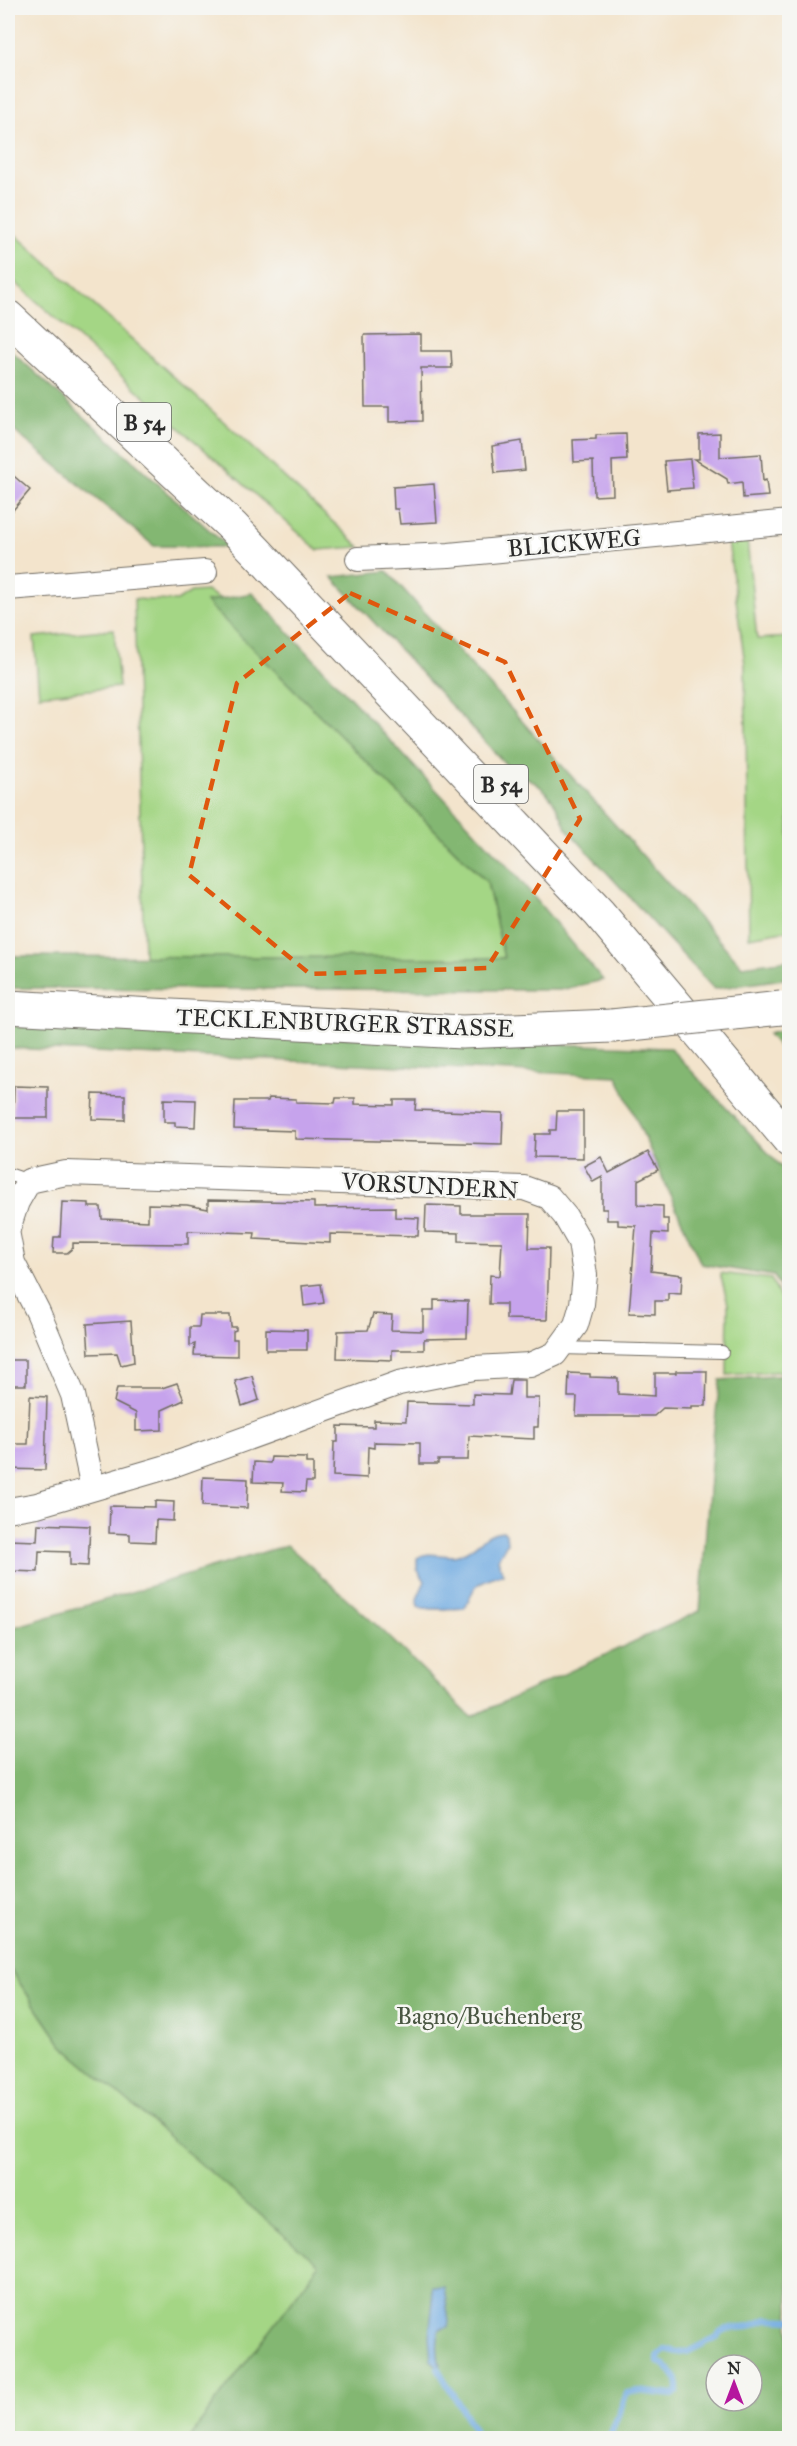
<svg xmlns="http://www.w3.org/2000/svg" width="797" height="2446" viewBox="0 0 797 2446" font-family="'IM FELL Great Primer',serif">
  <rect width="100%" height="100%" fill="#f6f6f2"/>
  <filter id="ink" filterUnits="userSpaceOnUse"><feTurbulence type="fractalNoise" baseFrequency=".0167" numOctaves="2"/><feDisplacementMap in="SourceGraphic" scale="12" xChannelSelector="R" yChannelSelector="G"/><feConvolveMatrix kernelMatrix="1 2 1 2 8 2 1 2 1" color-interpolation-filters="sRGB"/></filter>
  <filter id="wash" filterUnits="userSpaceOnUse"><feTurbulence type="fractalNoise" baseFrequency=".008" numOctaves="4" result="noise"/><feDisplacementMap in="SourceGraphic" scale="24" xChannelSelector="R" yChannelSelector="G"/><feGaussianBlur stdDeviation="1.35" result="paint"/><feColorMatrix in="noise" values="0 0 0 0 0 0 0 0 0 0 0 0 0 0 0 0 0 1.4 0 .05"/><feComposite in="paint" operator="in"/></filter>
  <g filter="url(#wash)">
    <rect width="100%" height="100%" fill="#f3e4cc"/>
    <!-- green -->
    <g fill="#a4d685" stroke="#688058" stroke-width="1.5">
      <polygon points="8,228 210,409 360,547 318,550 8,276"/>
      <polygon points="747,540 757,639 790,637 789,930 749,937 745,664 728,542"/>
      <polygon points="206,591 230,604 382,777 487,882 504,958 144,957 134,599 177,601 191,592"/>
      <polygon points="114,629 119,687 39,695 34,637"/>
      <polygon points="720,1273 771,1279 789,1316 789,1371 727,1375 728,1304"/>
      <polygon points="8,1966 62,2045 320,2265 189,2438 8,2438"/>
    </g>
    <!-- forest -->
    <g fill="#83b772" stroke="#57714e" stroke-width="1.5" fill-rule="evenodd">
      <polygon points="8,348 228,547 154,546 8,426"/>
      <path d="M387 571 742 966 789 960V978L714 989 566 828C556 799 542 782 512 771L332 577Z"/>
      <polygon points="252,593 514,873 603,980 560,990 8,988 8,956 504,958 487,882 206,602"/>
      <polygon points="8,1026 670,1048 789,1175 789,1306 774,1276 701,1264 617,1076 8,1048"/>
      <polygon points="789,1029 790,1029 789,1059 768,1034"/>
      <path d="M789 1375V2438H189L319 2265 62 2045 8 1966V1629L287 1545 383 1631 471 1717 700 1611 713 1438 720 1380ZM716 2365H752V2401H716Z"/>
    </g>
    <!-- water -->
    <g fill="#70aae1" stroke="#4e6a86" stroke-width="1.5">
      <path d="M503 1531 506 1533 507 1543 498 1559 503 1574C493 1577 477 1581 473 1591 470 1597 469 1603 464 1608 454 1609 426 1610 418 1607L417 1599 425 1581 417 1569V1558C430 1549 444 1559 458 1555 476 1550 483 1532 503 1531Z"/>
      <path d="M432 2286 444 2287 449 2321 448 2327 440 2329C436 2341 437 2353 440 2365L438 2367 431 2360 429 2336 433 2302Z"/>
    </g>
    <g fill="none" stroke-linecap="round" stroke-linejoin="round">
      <!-- stream -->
      <g stroke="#70aae1" stroke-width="6">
        <polyline points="438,2369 479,2438"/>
        <path d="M609 2438 627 2393 638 2391 673 2395 678 2391C679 2374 671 2371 658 2362V2357L666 2349 677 2352 689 2351 717 2337 720 2332 727 2329 750 2327 767 2319 790 2320"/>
      </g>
    </g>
    <g id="blocks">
      <!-- building -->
      <g fill="#c6a3ec">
        <polygon points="421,334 421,351 451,351 452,368 421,368 422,421 389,422 389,407 365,407 364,335"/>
        <polygon points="720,433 720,457 761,454 763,481 766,480 768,496 743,498 742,482 728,484 727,479 694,459 699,459 699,434"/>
        <polygon points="626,434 627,460 612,461 613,495 594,496 593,461 574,462 573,440 596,439 596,435"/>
        <polygon points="522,441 525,470 495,473 492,446"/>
        <polygon points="690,459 693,488 667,490 664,461"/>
        <polygon points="8,471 30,490 8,516"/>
        <polygon points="434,484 437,522 400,524 398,509 394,509 393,487"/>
        <polygon points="14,1086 48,1087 48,1118 13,1118"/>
        <polygon points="93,1094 125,1095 125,1120 92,1119"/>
        <polygon points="269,1098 296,1099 296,1102 335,1103 336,1098 355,1098 355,1104 394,1105 394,1100 416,1100 415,1110 503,1113 502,1144 295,1139 295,1131 234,1129 235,1101 268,1101"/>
        <polygon points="164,1099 196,1100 195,1127 175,1126 175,1122 164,1122"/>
        <polygon points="557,1111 583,1111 583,1158 534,1157 535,1134 550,1134 550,1130 556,1130"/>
        <polygon points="648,1152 658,1170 638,1180 638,1205 663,1206 663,1219 668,1219 668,1234 653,1233 651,1271 682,1275 681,1294 668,1293 668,1301 655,1301 655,1314 629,1313 636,1226 618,1225 618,1220 607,1220 607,1209 602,1209 602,1177 593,1182 584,1166 601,1157 609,1173"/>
        <polygon points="208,1200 314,1202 314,1208 395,1207 395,1217 419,1218 418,1236 330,1234 330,1243 254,1239 255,1233 188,1231 188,1244 73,1243 73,1248 67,1253 53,1253 54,1237 60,1237 62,1202 89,1203 89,1207 101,1207 102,1219 148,1221 148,1204 187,1205 208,1209"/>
        <polygon points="426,1205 461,1206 461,1214 530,1214 529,1248 549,1248 547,1320 506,1319 506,1304 489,1304 490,1275 500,1276 502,1242 459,1241 459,1233 425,1232"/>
        <polygon points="321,1284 324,1303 304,1306 302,1286"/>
        <polygon points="434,1300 468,1301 467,1338 424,1339 424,1350 392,1350 392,1360 337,1358 338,1331 368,1330 373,1314 392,1315 391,1330 423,1331 423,1310 434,1310"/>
        <polygon points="200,1315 230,1315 231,1327 236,1327 236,1330 233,1331 233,1339 237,1339 237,1356 194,1355 195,1344 190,1346 190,1327 199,1327"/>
        <polygon points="131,1321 134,1362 121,1365 117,1353 89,1354 87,1324"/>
        <polygon points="266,1329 307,1330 307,1350 266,1350"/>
        <rect x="8" y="1360" width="18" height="25"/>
        <polygon points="676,1371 707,1371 706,1406 692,1406 692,1409 663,1408 654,1416 576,1416 577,1397 568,1397 569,1373 590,1374 590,1377 618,1378 618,1394 655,1396 655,1373 676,1373"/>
        <polygon points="252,1376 259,1400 242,1406 235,1381"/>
        <polygon points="511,1380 524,1380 524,1398 539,1398 538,1427 534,1427 534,1439 469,1436 468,1460 438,1460 438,1464 420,1464 420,1443 374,1442 374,1448 368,1447 367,1478 333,1476 334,1442 338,1442 338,1426 374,1427 374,1420 406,1421 407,1402 473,1404 473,1394 509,1395"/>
        <polygon points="177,1383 184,1400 162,1410 162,1430 136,1431 136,1413 114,1402 117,1388 162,1388"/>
        <polygon points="30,1396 47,1397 45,1470 8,1469 8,1444 28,1444"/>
        <polygon points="271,1457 306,1458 306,1463 313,1463 313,1482 306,1482 305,1492 282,1491 283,1483 253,1482 254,1462 270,1463"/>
        <polygon points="203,1477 248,1479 247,1508 202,1506"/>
        <polygon points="155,1501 174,1502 173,1521 156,1520 155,1542 130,1541 130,1534 109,1533 110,1506 155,1507"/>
        <polygon points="38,1524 90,1526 88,1566 70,1565 70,1552 39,1551 38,1572 12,1571 12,1569 8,1568 8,1540 37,1541"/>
      </g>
    </g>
  </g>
  <g filter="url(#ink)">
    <use href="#blocks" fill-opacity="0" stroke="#716c63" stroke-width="1.5"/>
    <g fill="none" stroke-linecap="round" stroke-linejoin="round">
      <defs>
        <g id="service">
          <polyline points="8,1174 29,1181"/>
          <polyline points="560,1348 722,1352"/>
        </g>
        <g id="minor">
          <polyline points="358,559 449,555 790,522"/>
          <polyline points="8,588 205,572"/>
          <polyline points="8,1229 17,1202 29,1181 66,1173 524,1188 549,1197 565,1216 580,1242 585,1275 582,1304 576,1325 555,1354 530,1365 474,1368 399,1383 170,1466 37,1505 8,1510"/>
          <polyline points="8,1236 13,1263 38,1312 73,1395 93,1488"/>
        </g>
        <polyline id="secondary" points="8,1007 462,1032 612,1026"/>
        <polyline id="trunk" points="8,317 232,526 257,552 599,913 790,1141"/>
      </defs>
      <!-- service casing -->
      <use href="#service" stroke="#716c63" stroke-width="14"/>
      <!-- minor casing -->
      <use href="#minor" stroke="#716c63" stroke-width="26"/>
      <!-- secondary casing -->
      <use href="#secondary" stroke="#716c63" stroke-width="35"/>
      <!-- trunk casing -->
      <use href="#trunk" stroke="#716c63" stroke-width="35"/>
      <!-- service -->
      <use href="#service" stroke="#fff" stroke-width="12"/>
      <!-- minor -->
      <use href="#minor" stroke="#fff" stroke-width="24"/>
      <!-- secondary -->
      <use href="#secondary" stroke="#fff" stroke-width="33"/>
      <!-- trunk -->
      <use href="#trunk" stroke="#fff" stroke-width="33"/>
      <defs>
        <polyline id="secondary-bridge" points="612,1026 781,1008"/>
      </defs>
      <!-- secondary-bridge casing -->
      <use href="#secondary-bridge" stroke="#716c63" stroke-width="35" stroke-linecap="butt"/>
      <!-- secondary-bridge -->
      <use href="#secondary-bridge" stroke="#fff" stroke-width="33"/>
    </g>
  </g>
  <!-- marked area -->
  <path fill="none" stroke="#df570e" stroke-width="4.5" stroke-dasharray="12 8" stroke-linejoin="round" d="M350 593 505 662 580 819 487 968 310 974 189 875 237 683Z"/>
  <g text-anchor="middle" stroke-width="5" stroke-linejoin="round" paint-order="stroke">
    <!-- shield labels -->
    <g fill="#f6f6f2" stroke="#686867" stroke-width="1.5">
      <rect x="117" y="403" width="54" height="38" rx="4.5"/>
      <rect x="474" y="765" width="54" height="38" rx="4.5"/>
    </g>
    <g font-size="22" font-weight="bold" fill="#2b2b2b">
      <text x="144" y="430">B 54</text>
      <text x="501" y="792">B 54</text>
    </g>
    <!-- street labels -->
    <g font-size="24" fill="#2b2b2b" stroke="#f6f6f2">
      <text transform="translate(574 543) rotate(-5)" y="8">BLICKWEG</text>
      <text transform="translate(345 1023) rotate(2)" y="8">TECKLENBURGER STRASSE</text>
      <text transform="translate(430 1186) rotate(3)" y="8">VORSUNDERN</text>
    </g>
    <!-- park labels -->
    <g font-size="24" fill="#495642" stroke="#f6f6f2">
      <text x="489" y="2024">Bagno/Buchenberg</text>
    </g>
  </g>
  <!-- margin -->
  <rect width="797" height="2446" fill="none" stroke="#f6f6f2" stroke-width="30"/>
  <!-- north arrow -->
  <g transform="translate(734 2383)"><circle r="28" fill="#f6f6f2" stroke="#a5a5a2" stroke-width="1.5"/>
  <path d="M0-4.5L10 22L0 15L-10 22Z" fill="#b5179e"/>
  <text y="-9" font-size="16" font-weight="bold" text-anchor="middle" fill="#2b2b2b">N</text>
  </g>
</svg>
